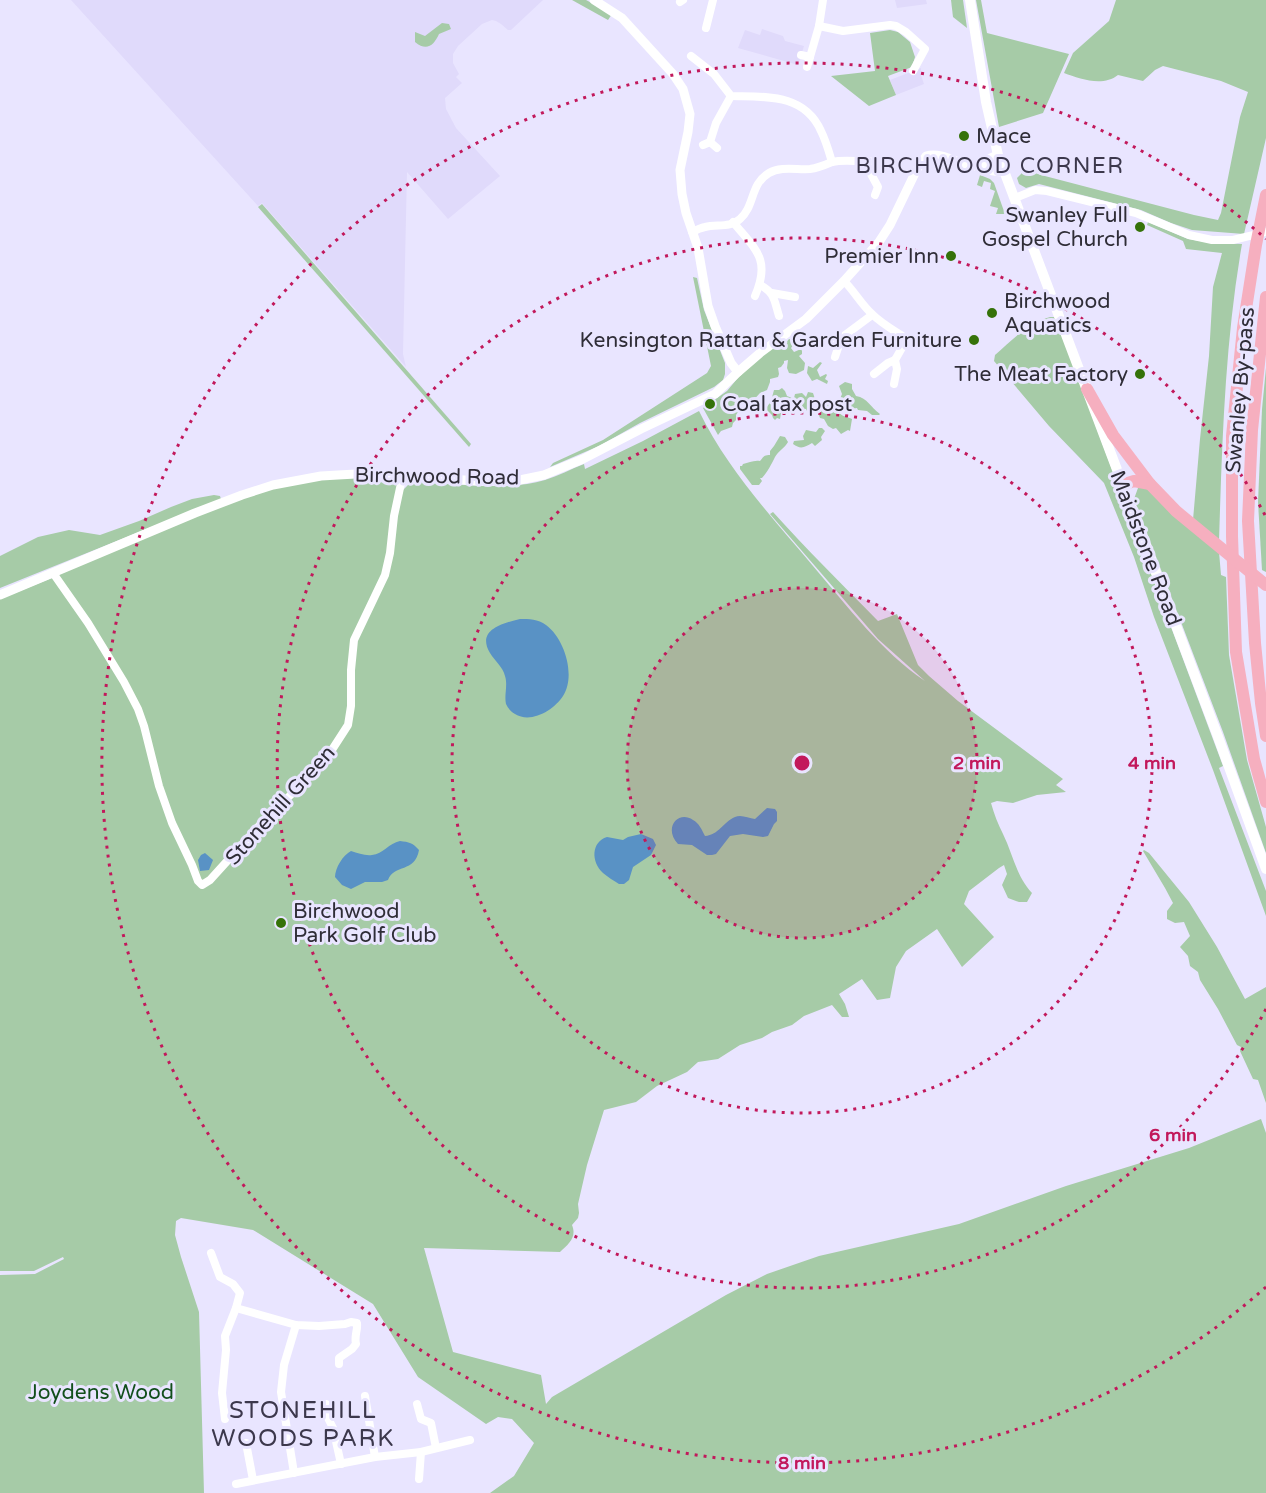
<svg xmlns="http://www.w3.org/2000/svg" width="1266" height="1493" viewBox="0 0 1266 1493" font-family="'Varela Round',sans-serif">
  <rect width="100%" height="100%" fill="#e9e5ff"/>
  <!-- built -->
  <g fill="#e0dafb">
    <polygon points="71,0 543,0 511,30 508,30 501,24 496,21 492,20 482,24 458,46 453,54 453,63 459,74 456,77 462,83 445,98 446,109 456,128 500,176 448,219 407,172 403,354 406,367 262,203 258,206"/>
    <polygon points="895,0 926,0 927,4 897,8"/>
    <polygon points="762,29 783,36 785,41 804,46 798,65 738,48 745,30 760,35"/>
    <polygon points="921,68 921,75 924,84 896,95 890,80"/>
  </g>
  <!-- green -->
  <g fill="#a6cba7">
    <polygon points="572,0 586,0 612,14 608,20"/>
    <polygon points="951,0 963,0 967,28 953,17"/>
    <polygon points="976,0 981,0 987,33 1069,54 1043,113 999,127"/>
    <path d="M1116 0H1266V138L1244 234 1192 230 1171 223 1141 210 1039 184 1026 188 1019 184 1017 178 1021 174 1023 169 1041 175 1194 215 1218 220 1221 213 1240 117 1248 92 1221 81 1163 66 1155 70 1143 81 1118 75C1103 87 1080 79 1064 73L1073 53 1109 21Z"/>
    <path d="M442 23 449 24 451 29 439 34C434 45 427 52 415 42V32L425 36Z"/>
    <polygon points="890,30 898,32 910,42 915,57 912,67 888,76 896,95 869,106 831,76 875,71 870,33"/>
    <polygon points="980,175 990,179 994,183 1005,214 996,214 998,208 990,206 995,191 990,189 991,183 984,181 982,187 977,185"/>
    <polygon points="262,204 471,444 469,447 258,207"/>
    <path d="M1148 222 1188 239 1212 243 1242 244C1225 341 1222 443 1219 542L1193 520 1200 439 1209 356 1213 287 1222 253 1186 249 1183 241 1147 225Z"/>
    <polygon points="693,277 697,278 704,310 725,363 725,374 723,380 714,387 640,423 599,446 550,467 553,463 603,440 707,373 711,366"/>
    <path d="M1050 317H1055L1223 766 1219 768 1266 891V916L1213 770 1154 617 1134 557 1104 483 1049 426 994 361 995 355C1012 340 1028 323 1050 317Z"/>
    <polygon points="789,339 794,339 795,343 791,348 794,352 801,349 802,351 802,354 799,356 805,363 804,370 796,374 789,373 787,368 788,360 784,361 784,363 781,367 778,368 779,374 778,377 770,379 770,382 767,390 760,393 750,404 738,404 738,412 736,415 736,420 733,423 732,427 721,431 718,435 703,408 727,391 742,373 773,347 783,343 785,344"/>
    <polygon points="820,362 822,363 817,370 820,377 826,374 827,375 825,379 828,381 827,384 817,379 812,381 807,373 808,366 813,368"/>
    <polygon points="1266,368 1266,572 1262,570 1258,502 1262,409"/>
    <path d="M845 382 852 384V389L856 396C868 398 870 407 880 414L879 415H872L867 411 858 410 857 408C848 409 843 406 840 399L842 394 839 386Z"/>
    <polygon points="782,388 785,391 787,396 792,398 794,398 795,394 802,393 806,397 808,392 813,393 815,399 813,411 807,411 806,409 796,408 796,410 793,408 789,413 783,411 781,413 780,419 777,418 775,420 773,418 772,415 767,410 767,407 771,401 774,390 779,390"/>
    <path d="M825 402 837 407C839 417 846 416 852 419L850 431 848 430 841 434 836 428 833 429 828 426 824 419 820 418 818 413 819 405Z"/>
    <path d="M699 411C727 469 772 517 813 566 848 607 881 651 925 681L878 639 770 514 773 512C807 550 843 585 878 621L897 614 918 665 929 676 958 701 1063 779 1056 785 1066 792 1037 795 1013 803 997 801 991 803C994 814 998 824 1003 834 1013 854 1016 876 1032 893L1027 902H1019L1008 898 1002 885 1007 874 1004 865 999 868 969 891 964 904 994 937 962 967 937 929 906 951 896 967 890 998 877 1000 862 979 839 994 845 1004 849 1017H842L832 1005 804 1016 792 1025 772 1032 762 1038 740 1045 718 1059 698 1062 687 1072 657 1086 636 1102 604 1110 587 1165 578 1204 579 1213 578 1218 572 1225C577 1237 569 1244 560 1252L424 1248 453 1352 541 1375 546 1404 552 1397 726 1295 767 1274 819 1256 959 1224 1066 1186 1189 1148 1261 1119 1266 1133V1493H490L514 1476 534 1443 512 1419 498 1417 486 1424 418 1377 373 1304 253 1230 181 1218 176 1221 175 1235 181 1257 199 1312 204 1493H0V1275L35 1274 64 1259 63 1257 34 1271H0V599L52 578 138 537 242 495 343 474 368 481 398 484 399 494 408 485V481C450 483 505 492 545 480 558 476 571 469 584 464L585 469 643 441Z"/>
    <path d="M819 428H822L825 431 821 437 822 440 815 446 812 443C805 447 801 450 793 444L794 441 804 440 803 436 806 430 816 432Z"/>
    <path d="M780 436 785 437 788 442C785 448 778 451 775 457 771 465 768 471 762 478H760L762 481 759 485H752L740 469V466H742L743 464C749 463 753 460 760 461 763 457 764 455 770 455V451L774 446Z"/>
    <polygon points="1141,487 1146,488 1219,552 1221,575 1226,577 1229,655 1247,760 1266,827 1266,853 1223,732 1134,499 1138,488"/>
    <polygon points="214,495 220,496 221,499 0,588 0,556 38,537 69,530 100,535 139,521 171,507 192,499"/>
    <polygon points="1144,850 1149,853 1189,902 1217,947 1245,999 1266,987 1266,1103 1258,1080 1253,1079 1240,1051 1241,1047 1237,1045 1218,1009 1200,980 1198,972 1190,966 1188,956 1180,947 1190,936 1184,922 1175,923 1167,919 1167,911 1173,903 1165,888 1143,851"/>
  </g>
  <!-- water -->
  <g fill="#5992c5">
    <path d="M520 619C529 619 538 619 546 625 565 639 576 676 563 696 554 710 531 724 515 714 511 712 508 708 506 704 504 695 508 685 505 676 503 667 495 661 490 653 476 630 503 623 520 619Z"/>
    <path d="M767 808 775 809 777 812V821L774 824 768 836 763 837 743 834 730 836 716 854 712 855H707L692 845 678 844C663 828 678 810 693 820 699 823 702 830 705 836 719 835 723 822 735 817 741 814 748 818 755 819Z"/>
    <path d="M641 834 653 839 656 845 651 855 633 867 629 880 624 884H619C614 881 608 877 603 873 591 862 591 842 607 837L623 840 628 837Z"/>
    <path d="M400 841C409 842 413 843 419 850 415 873 394 864 388 880L382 882H365L351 889 342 885 335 877C335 868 343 855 351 851 358 853 365 856 372 855 383 854 389 843 400 841Z"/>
    <polygon points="205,853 213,860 209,870 200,871 198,860 201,855"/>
  </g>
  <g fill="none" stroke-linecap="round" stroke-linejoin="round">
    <!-- minor -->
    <g stroke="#fff" stroke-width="8">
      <polyline points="680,2 683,0"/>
      <polyline points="819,26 843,31 890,25 896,26 906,32 925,49 913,71"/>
      <polyline points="706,28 713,0"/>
      <polyline points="801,55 810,57 819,26 823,0"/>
      <path d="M691 56 714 74 731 96C765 97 804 93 821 131 826 141 829 152 832 162 825 165 818 168 810 169 797 170 781 166 769 173 750 184 755 206 740 219 730 228 717 224 705 227 700 228 696 230 692 232"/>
      <polyline points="807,67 810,57"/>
      <polyline points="710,142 717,148"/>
      <polyline points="703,145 710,142 716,123 731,96"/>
      <polyline points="868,161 871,174 878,187 875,195"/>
      <path d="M832 162C845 159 857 162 870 161"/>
      <polyline points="1015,198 1035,190 1047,191 1136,213 1189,235 1212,240 1233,240 1266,232"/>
      <path d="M733 222C756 250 771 259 755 296"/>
      <path d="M844 281C855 292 861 304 872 314 882 324 895 331 907 339L895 360 897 369 894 384"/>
      <path d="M760 285C775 293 774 300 779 316"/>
      <polyline points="772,293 795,297"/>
      <polyline points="816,342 821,339 837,341"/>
      <polyline points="835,357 838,348 837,341 872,315"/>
      <polyline points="874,374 888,363 895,360"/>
      <polyline points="53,573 88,623 124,682 138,709 144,726 159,786 172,823 192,865 198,881 202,885 210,880 259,826 315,771 328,756 348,725 351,706 351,670 354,640 385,575 390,553 394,516 403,474"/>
      <path d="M211 1253 220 1277 233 1284 240 1293 236 1308 296 1325 319 1326 345 1324 351 1322 357 1323C358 1330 354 1336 356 1344L352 1349 339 1358V1364"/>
      <polyline points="365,1396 375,1457"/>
      <polyline points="326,1404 325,1412 333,1428 341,1464"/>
      <polyline points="417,1404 421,1419 431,1423 436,1448"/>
      <polyline points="225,1419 222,1393 226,1350 225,1336 236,1308"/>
      <polyline points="246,1443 253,1480"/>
      <polyline points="294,1473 281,1392 284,1365 296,1325"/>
      <polyline points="419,1479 421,1452"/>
      <polyline points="236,1484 375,1457 421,1452 470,1440"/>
    </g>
    <!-- tertiary -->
    <g stroke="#fff" stroke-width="9">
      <polyline points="594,0 622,18 673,74 683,89 690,114 688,132 680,170 682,194 686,213 698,248 708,306 715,326 731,363 738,372"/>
      <polyline points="980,167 986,160 998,155"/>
      <path d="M0 595 195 513 242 495 273 485 321 476 373 473 477 481H515L544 475 583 459 641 429 715 394 738 372 760 353 806 319 844 281 879 242 890 225 917 169 926 156C940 152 954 161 968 165 972 166 978 166 982 167 990 170 996 173 1005 171"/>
    </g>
    <!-- secondary -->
    <polyline stroke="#fff" stroke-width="10" points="970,0 986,102 998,155 1217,734 1266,869"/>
    <!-- trunk -->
    <g stroke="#f6afbf" stroke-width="12">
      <polyline points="1266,195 1256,245 1243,328 1232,436 1232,536 1236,652 1254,759 1266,802"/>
      <polyline points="1266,297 1252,430 1248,521 1255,643 1261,703 1266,736"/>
      <polyline points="1087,389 1113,435 1150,484 1176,511 1266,585"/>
      <polyline points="1122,485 1134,481 1150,484"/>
    </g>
  </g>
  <!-- distance rings -->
  <circle cx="802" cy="763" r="175" fill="#c2185b" fill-opacity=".12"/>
  <g fill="none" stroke="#c2185b" stroke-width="3" stroke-dasharray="3 6">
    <circle cx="802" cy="763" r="175"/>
    <circle cx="802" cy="763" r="350"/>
    <path d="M1266 1009A525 525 0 1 1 1266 517"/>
    <path d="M1266 1287A700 700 0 1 1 1266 239"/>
  </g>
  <!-- markers -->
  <g fill="#357209" stroke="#e9e5ff" stroke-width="2">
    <circle cx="964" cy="136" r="6"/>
    <circle cx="1140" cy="227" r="6"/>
    <circle cx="951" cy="256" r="6"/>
    <circle cx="992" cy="313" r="6"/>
    <circle cx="974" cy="340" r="6"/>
    <circle cx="1140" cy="374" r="6"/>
    <circle cx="710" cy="404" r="6"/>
    <circle cx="281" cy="923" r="6"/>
  </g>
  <g text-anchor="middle" stroke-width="6" stroke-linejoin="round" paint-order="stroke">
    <!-- poi labels -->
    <g font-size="21" fill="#2f2d37" stroke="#e9e5ff" text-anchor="start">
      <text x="976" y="143">Mace</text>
      <text x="1128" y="222" text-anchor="end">Swanley Full<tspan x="1128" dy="24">Gospel Church</tspan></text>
      <text x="939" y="263" text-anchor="end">Premier Inn</text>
      <text x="1004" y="308">Birchwood<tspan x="1004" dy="24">Aquatics</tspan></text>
      <text x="962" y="347" text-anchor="end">Kensington Rattan &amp; Garden Furniture</text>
      <text x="1128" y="381" text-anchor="end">The Meat Factory</text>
      <text x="722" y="411">Coal tax post</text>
      <text x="293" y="918">Birchwood<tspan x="293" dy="24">Park Golf Club</tspan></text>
    </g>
    <!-- street labels -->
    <g font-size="21" fill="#2f2d37" stroke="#e9e5ff">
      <text transform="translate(1240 390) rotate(-85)" y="7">Swanley By-pass</text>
      <text transform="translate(437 476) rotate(1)" y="7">Birchwood Road</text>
      <text transform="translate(1146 548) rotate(69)" y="7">Maidstone Road</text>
      <text transform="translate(280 805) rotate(-48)" y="7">Stonehill Green</text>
    </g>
    <!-- park labels -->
    <g font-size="21" fill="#124f1c" stroke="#e9e5ff">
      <text x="101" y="1399">Joydens Wood</text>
    </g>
    <!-- neighbourhood labels -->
    <g font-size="22" letter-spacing="1.5" fill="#3c384c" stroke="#e9e5ff">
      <text x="990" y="173">BIRCHWOOD CORNER</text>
    </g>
    <!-- quarter labels -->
    <g font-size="24" letter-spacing="1.5" fill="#3c384c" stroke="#e9e5ff">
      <text x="303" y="1418">STONEHILL<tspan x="303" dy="28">WOODS PARK</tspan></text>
    </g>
  </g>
  <circle cx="802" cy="763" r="9" fill="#c2185b" stroke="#e9e5ff" stroke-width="3"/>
  <g font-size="18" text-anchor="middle" font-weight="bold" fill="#c2185b" stroke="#e9e5ff" stroke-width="6" stroke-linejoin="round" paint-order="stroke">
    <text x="977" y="769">2 min</text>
    <text x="1152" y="769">4 min</text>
    <text x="1173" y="1141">6 min</text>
    <text x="802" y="1469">8 min</text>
  </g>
</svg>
